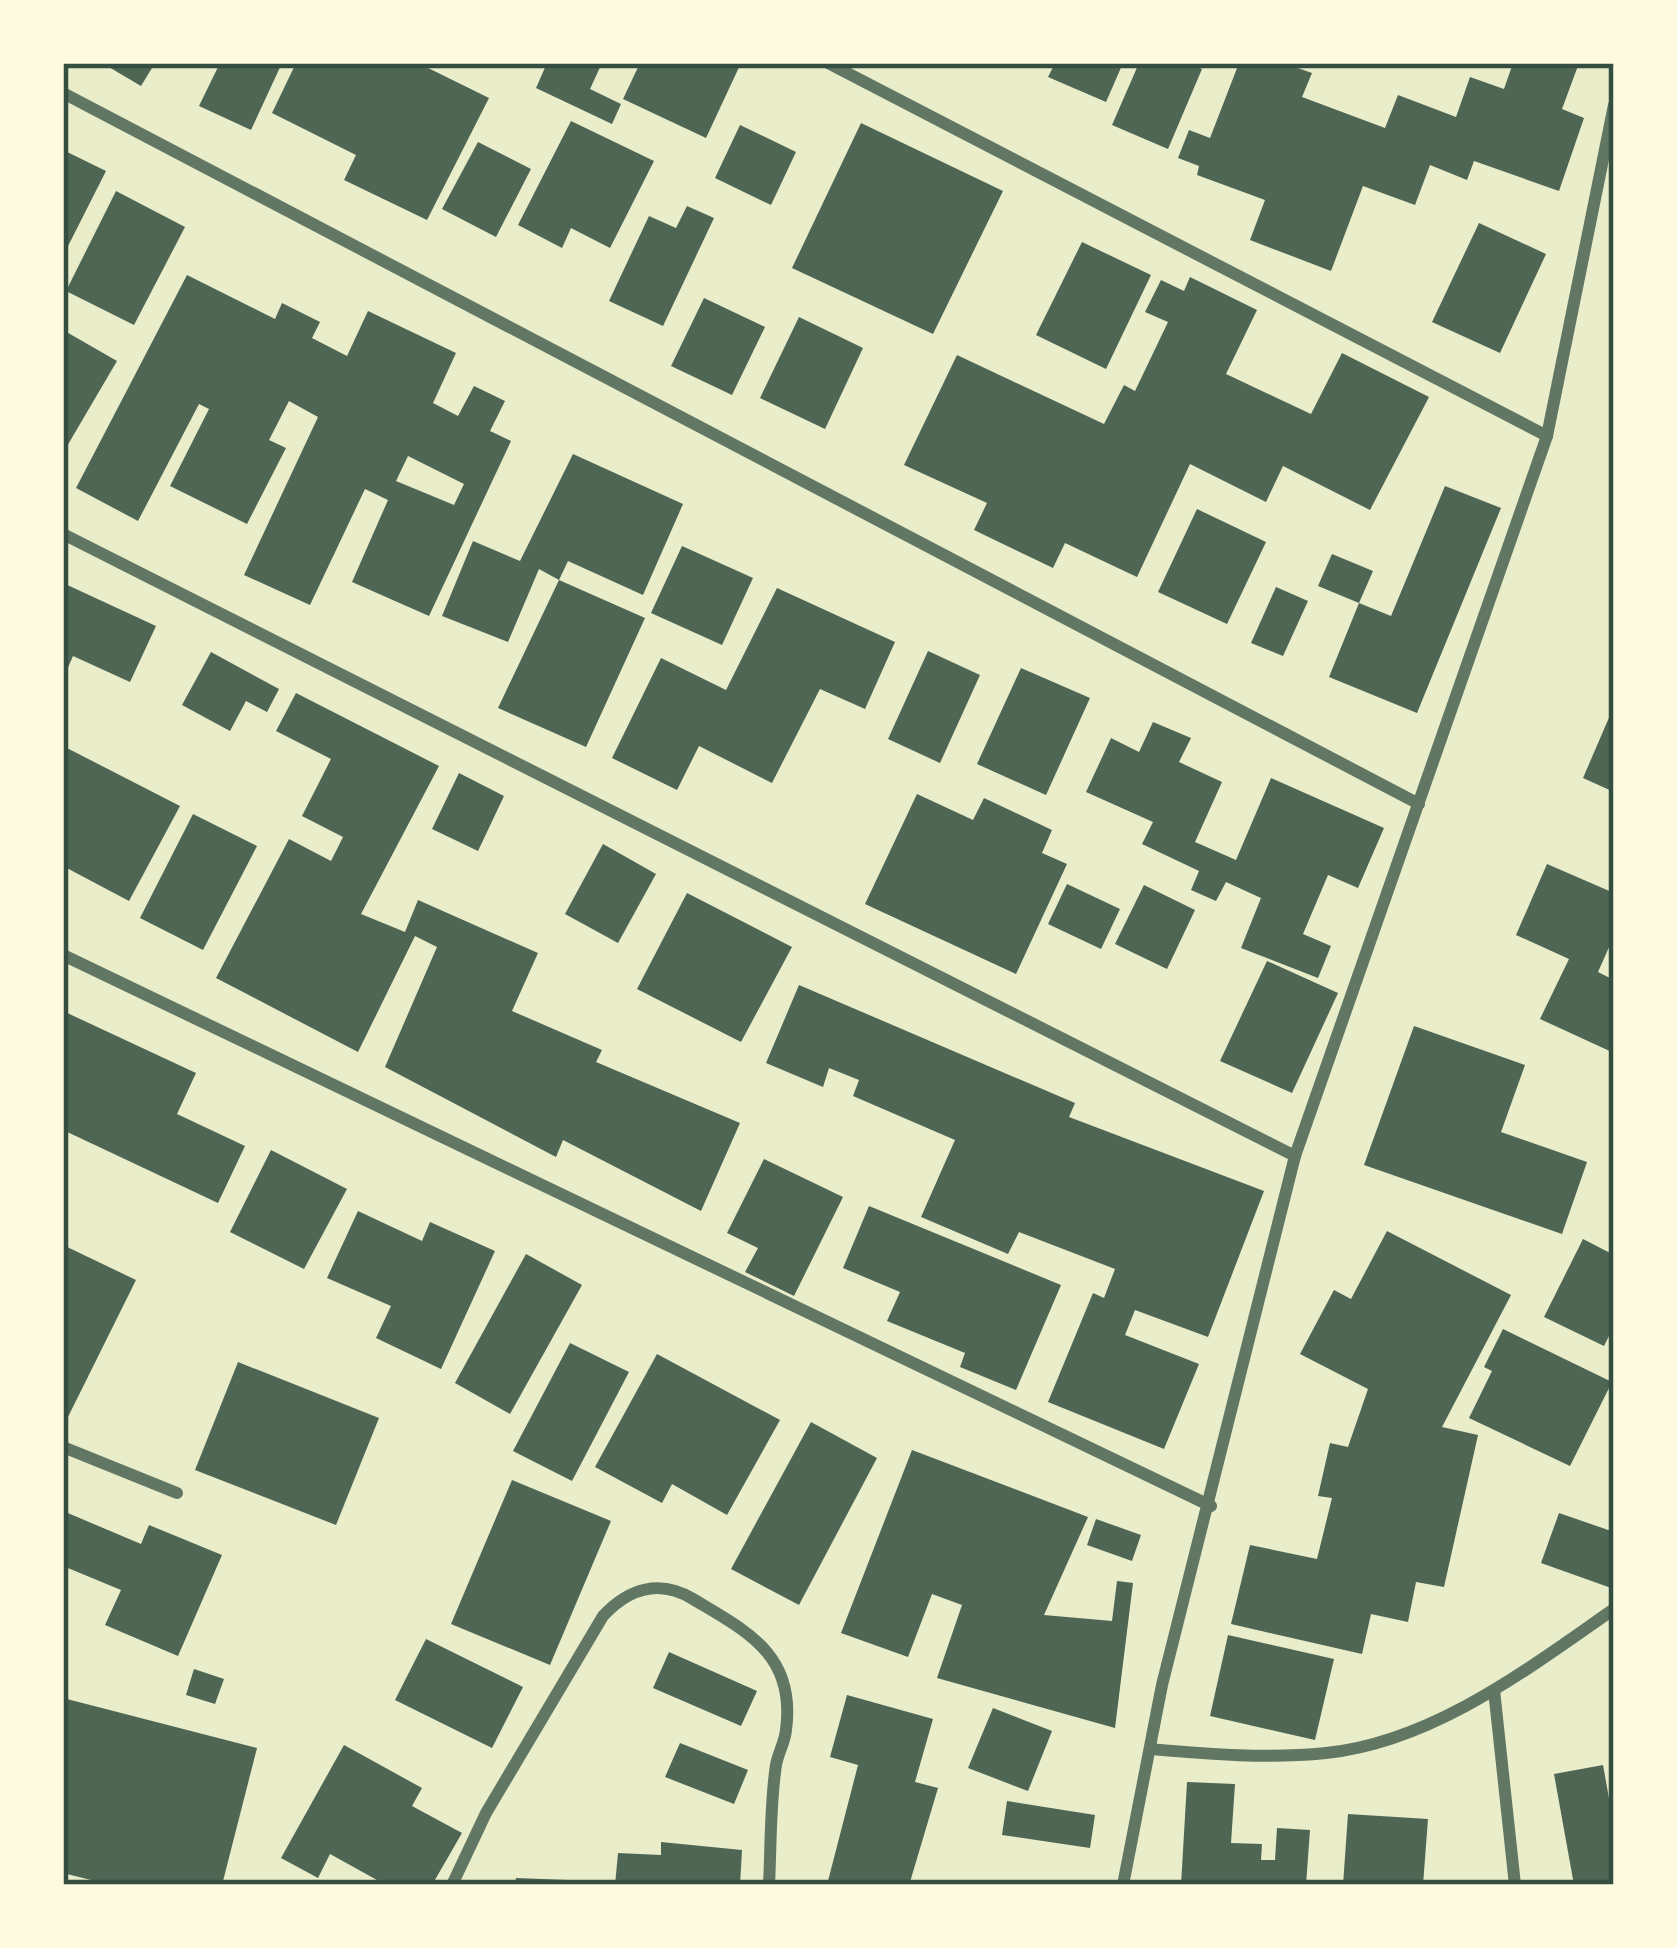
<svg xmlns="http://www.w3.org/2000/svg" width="1677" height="1948" viewBox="0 0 1677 1948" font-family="'Nunito Sans',sans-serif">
  <rect width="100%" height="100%" fill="#e9edc9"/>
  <!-- building -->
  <g fill="#4f6655" fill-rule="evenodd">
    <polygon points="102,63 155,63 141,86"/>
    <polygon points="220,63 282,63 251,130 199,106"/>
    <polygon points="296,63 418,63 489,98 427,220 344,180 356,155 272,113"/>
    <polygon points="547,63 602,63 590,89 621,104 612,124 536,88"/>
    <polygon points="640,63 741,63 706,138 623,99"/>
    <polygon points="1055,63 1123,63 1106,102 1048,77"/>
    <polygon points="1139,63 1188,63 1202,69 1168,149 1112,125"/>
    <polygon points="1239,63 1284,63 1312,73 1302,97 1385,128 1398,95 1456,117 1470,77 1504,89 1513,63 1579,63 1562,109 1584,118 1559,191 1474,161 1467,180 1430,165 1415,205 1363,186 1331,271 1250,240 1265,200 1197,175 1199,166 1178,158 1189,130 1210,138"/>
    <polygon points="571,121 654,161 610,248 571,228 562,248 518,225"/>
    <polygon points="861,123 1003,191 933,334 792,268"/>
    <polygon points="740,125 796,152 771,205 715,178"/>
    <polygon points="478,142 531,169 496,237 442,209"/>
    <polygon points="63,150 106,171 63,256"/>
    <polygon points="116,191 185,227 134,325 66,291"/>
    <polygon points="687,206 714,218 663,326 609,301 649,216 676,228"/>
    <polygon points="1479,223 1546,254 1500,353 1432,322"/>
    <polygon points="1082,242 1151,275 1106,369 1036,335"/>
    <path d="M187 275 275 319 282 303 320 322 312 338 347 356 368 311 456 353 433 403 458 416 474 386 505 401 490 431 511 441 429 616 352 582 388 500 365 489 310 605 244 575 318 417 289 401 269 440 286 448 247 524 170 486 209 409 199 404 138 521 76 488ZM408 456 464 484 454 505 396 481Z"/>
    <polygon points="1190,277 1257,310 1226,374 1311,414 1342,353 1429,397 1370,510 1283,466 1266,502 1190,464 1137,577 1065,543 1053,568 974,530 987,503 904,465 957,355 1104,424 1124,385 1135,391 1168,322 1145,312 1161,280 1184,291"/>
    <polygon points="704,298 765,327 732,395 671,366"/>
    <polygon points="799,317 863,348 825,429 760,398"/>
    <polygon points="63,330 117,361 63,453"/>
    <polygon points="573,454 683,504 643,595 568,561 559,580 645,618 586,747 498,708 559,580 539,569 508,642 442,616 473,541 520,561"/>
    <polygon points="1445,486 1501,508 1417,713 1329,677 1359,603 1391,616"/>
    <polygon points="1197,509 1266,542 1227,624 1158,592"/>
    <polygon points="682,546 753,578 722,645 651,613"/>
    <polygon points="1332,554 1373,571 1359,603 1318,586"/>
    <polygon points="63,583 156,626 130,682 73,656 63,679"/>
    <polygon points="1276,587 1308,601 1283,656 1251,643"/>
    <polygon points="777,588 895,642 865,709 820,689 772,783 699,746 677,790 612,758 661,658 726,690"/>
    <polygon points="928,651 980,675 940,763 888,739"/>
    <polygon points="211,652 279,689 267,712 246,701 230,731 182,705"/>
    <polygon points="1021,668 1090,698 1046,795 977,764"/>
    <polygon points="296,693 439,766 361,914 405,932 418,900 538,953 512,1011 602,1050 596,1062 740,1123 701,1211 563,1140 556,1157 385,1067 437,947 415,936 358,1052 216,978 289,839 331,861 343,837 302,816 331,759 276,731"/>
    <polygon points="1614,706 1614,792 1583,778"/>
    <polygon points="1153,722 1191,738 1179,762 1222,782 1195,842 1236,860 1271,778 1384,828 1358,888 1328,875 1303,934 1331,946 1318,978 1241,948 1261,898 1226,882 1216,901 1191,890 1199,871 1142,844 1153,822 1086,792 1111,738 1139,752"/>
    <polygon points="63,746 180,806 129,901 63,866"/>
    <polygon points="459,773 504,796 478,851 432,829"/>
    <polygon points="917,794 973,820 984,798 1052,830 1042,853 1067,864 1016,974 865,904"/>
    <polygon points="193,814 257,846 203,950 140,918"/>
    <polygon points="603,844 656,874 618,943 565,914"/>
    <polygon points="1547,864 1614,893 1614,936 1598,972 1614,980 1614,1053 1540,1019 1569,959 1516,935"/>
    <polygon points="1067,884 1120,909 1101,949 1048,924"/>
    <polygon points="1144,885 1195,910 1167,969 1115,944"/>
    <polygon points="687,893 792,947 741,1042 637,989"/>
    <polygon points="1267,961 1338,993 1292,1093 1220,1061"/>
    <polygon points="799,985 1075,1103 1069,1117 1264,1191 1208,1337 1135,1310 1125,1335 1199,1364 1164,1449 1048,1402 1093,1293 1104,1298 1115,1269 1019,1232 1008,1254 921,1217 955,1140 853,1096 859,1080 829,1068 823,1087 766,1063"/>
    <polygon points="63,1011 196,1073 177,1114 245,1146 218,1203 63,1130"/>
    <polygon points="1414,1026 1525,1065 1501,1132 1587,1162 1562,1234 1364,1165"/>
    <polygon points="271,1150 347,1189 304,1269 230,1232"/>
    <polygon points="764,1159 843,1197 794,1296 745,1272 758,1248 727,1233"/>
    <polygon points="869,1206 1061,1285 1016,1390 960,1367 965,1353 887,1321 900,1292 843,1268"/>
    <polygon points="358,1211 422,1241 430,1222 495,1251 441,1369 376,1338 391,1306 327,1278"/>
    <polygon points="1387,1231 1511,1295 1442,1427 1478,1435 1444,1587 1416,1582 1408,1622 1371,1614 1362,1654 1231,1624 1250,1545 1317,1559 1332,1498 1318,1496 1330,1443 1348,1447 1368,1389 1300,1354 1334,1290 1351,1299"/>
    <polygon points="1583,1239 1614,1255 1614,1326 1604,1346 1544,1317"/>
    <polygon points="63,1245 136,1280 67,1419 63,1417"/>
    <polygon points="526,1254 582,1285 510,1414 455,1383"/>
    <polygon points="1503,1329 1612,1382 1570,1466 1469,1418 1492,1371 1484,1367"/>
    <polygon points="570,1343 629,1372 572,1481 513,1451"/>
    <polygon points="657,1354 780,1420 727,1515 672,1484 662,1503 595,1467"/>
    <polygon points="238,1362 379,1418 336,1525 195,1470"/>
    <polygon points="811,1422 877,1458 799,1605 731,1569"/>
    <polygon points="912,1450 1088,1517 1044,1615 1112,1621 1117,1581 1133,1583 1115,1728 937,1678 962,1605 932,1594 908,1657 841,1633"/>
    <polygon points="512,1480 611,1521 550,1665 451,1624"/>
    <polygon points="63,1511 141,1544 149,1525 222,1555 178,1656 105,1625 121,1590 63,1566"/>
    <polygon points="1559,1513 1614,1532 1614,1589 1541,1563"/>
    <polygon points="1096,1519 1141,1535 1132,1561 1087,1545"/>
    <polygon points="1228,1635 1334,1659 1315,1740 1210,1716"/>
    <polygon points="426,1639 523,1687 492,1748 395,1700"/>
    <polygon points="669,1652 757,1691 741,1726 653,1688"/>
    <polygon points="194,1669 224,1679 215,1704 186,1695"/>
    <polygon points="847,1695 933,1719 915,1782 938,1788 910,1882 815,1885 828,1881 858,1765 830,1757"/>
    <polygon points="63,1698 257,1748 222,1885 111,1885 63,1873"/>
    <polygon points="993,1708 1052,1731 1028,1791 968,1768"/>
    <polygon points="680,1743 748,1770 734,1804 665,1777"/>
    <polygon points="344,1745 422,1788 412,1806 462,1833 432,1885 386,1885 330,1854 318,1878 281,1858"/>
    <polygon points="1603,1765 1614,1826 1614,1885 1574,1885 1554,1774"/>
    <polygon points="1187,1782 1235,1784 1231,1843 1262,1844 1261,1860 1275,1860 1277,1828 1310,1830 1306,1885 1181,1885"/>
    <polygon points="1007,1801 1095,1815 1090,1848 1002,1835"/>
    <polygon points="1348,1814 1428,1819 1423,1885 1343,1885"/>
    <polygon points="661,1842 742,1850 740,1885 615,1885 618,1853 661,1855"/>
    <polygon points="516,1878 594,1881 594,1885 515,1885"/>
  </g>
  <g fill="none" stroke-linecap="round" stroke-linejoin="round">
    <!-- minor -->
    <g stroke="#617663" stroke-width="12">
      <polyline points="828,63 1547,436"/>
      <polyline points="63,93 1419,804"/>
      <polyline points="63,534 1295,1156"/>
      <polyline points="63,955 1211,1506"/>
      <polyline points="63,1447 177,1493"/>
      <polyline points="1494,1690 1515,1885"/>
      <path d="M1150 1749C1209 1754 1267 1759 1326 1753 1433 1742 1529 1668 1614 1609"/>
      <path d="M452 1885 486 1813 603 1616C629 1588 660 1579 693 1599 748 1632 796 1655 786 1730 785 1742 778 1753 776 1765 770 1804 771 1846 769 1885"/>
      <polyline points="1123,1885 1162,1685 1295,1156 1547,436 1614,105"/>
    </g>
  </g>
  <!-- border -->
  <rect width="1677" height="1948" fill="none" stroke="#fefae0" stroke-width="132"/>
  <rect x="66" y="66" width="1545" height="1816" fill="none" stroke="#344e41" stroke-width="4.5"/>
</svg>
